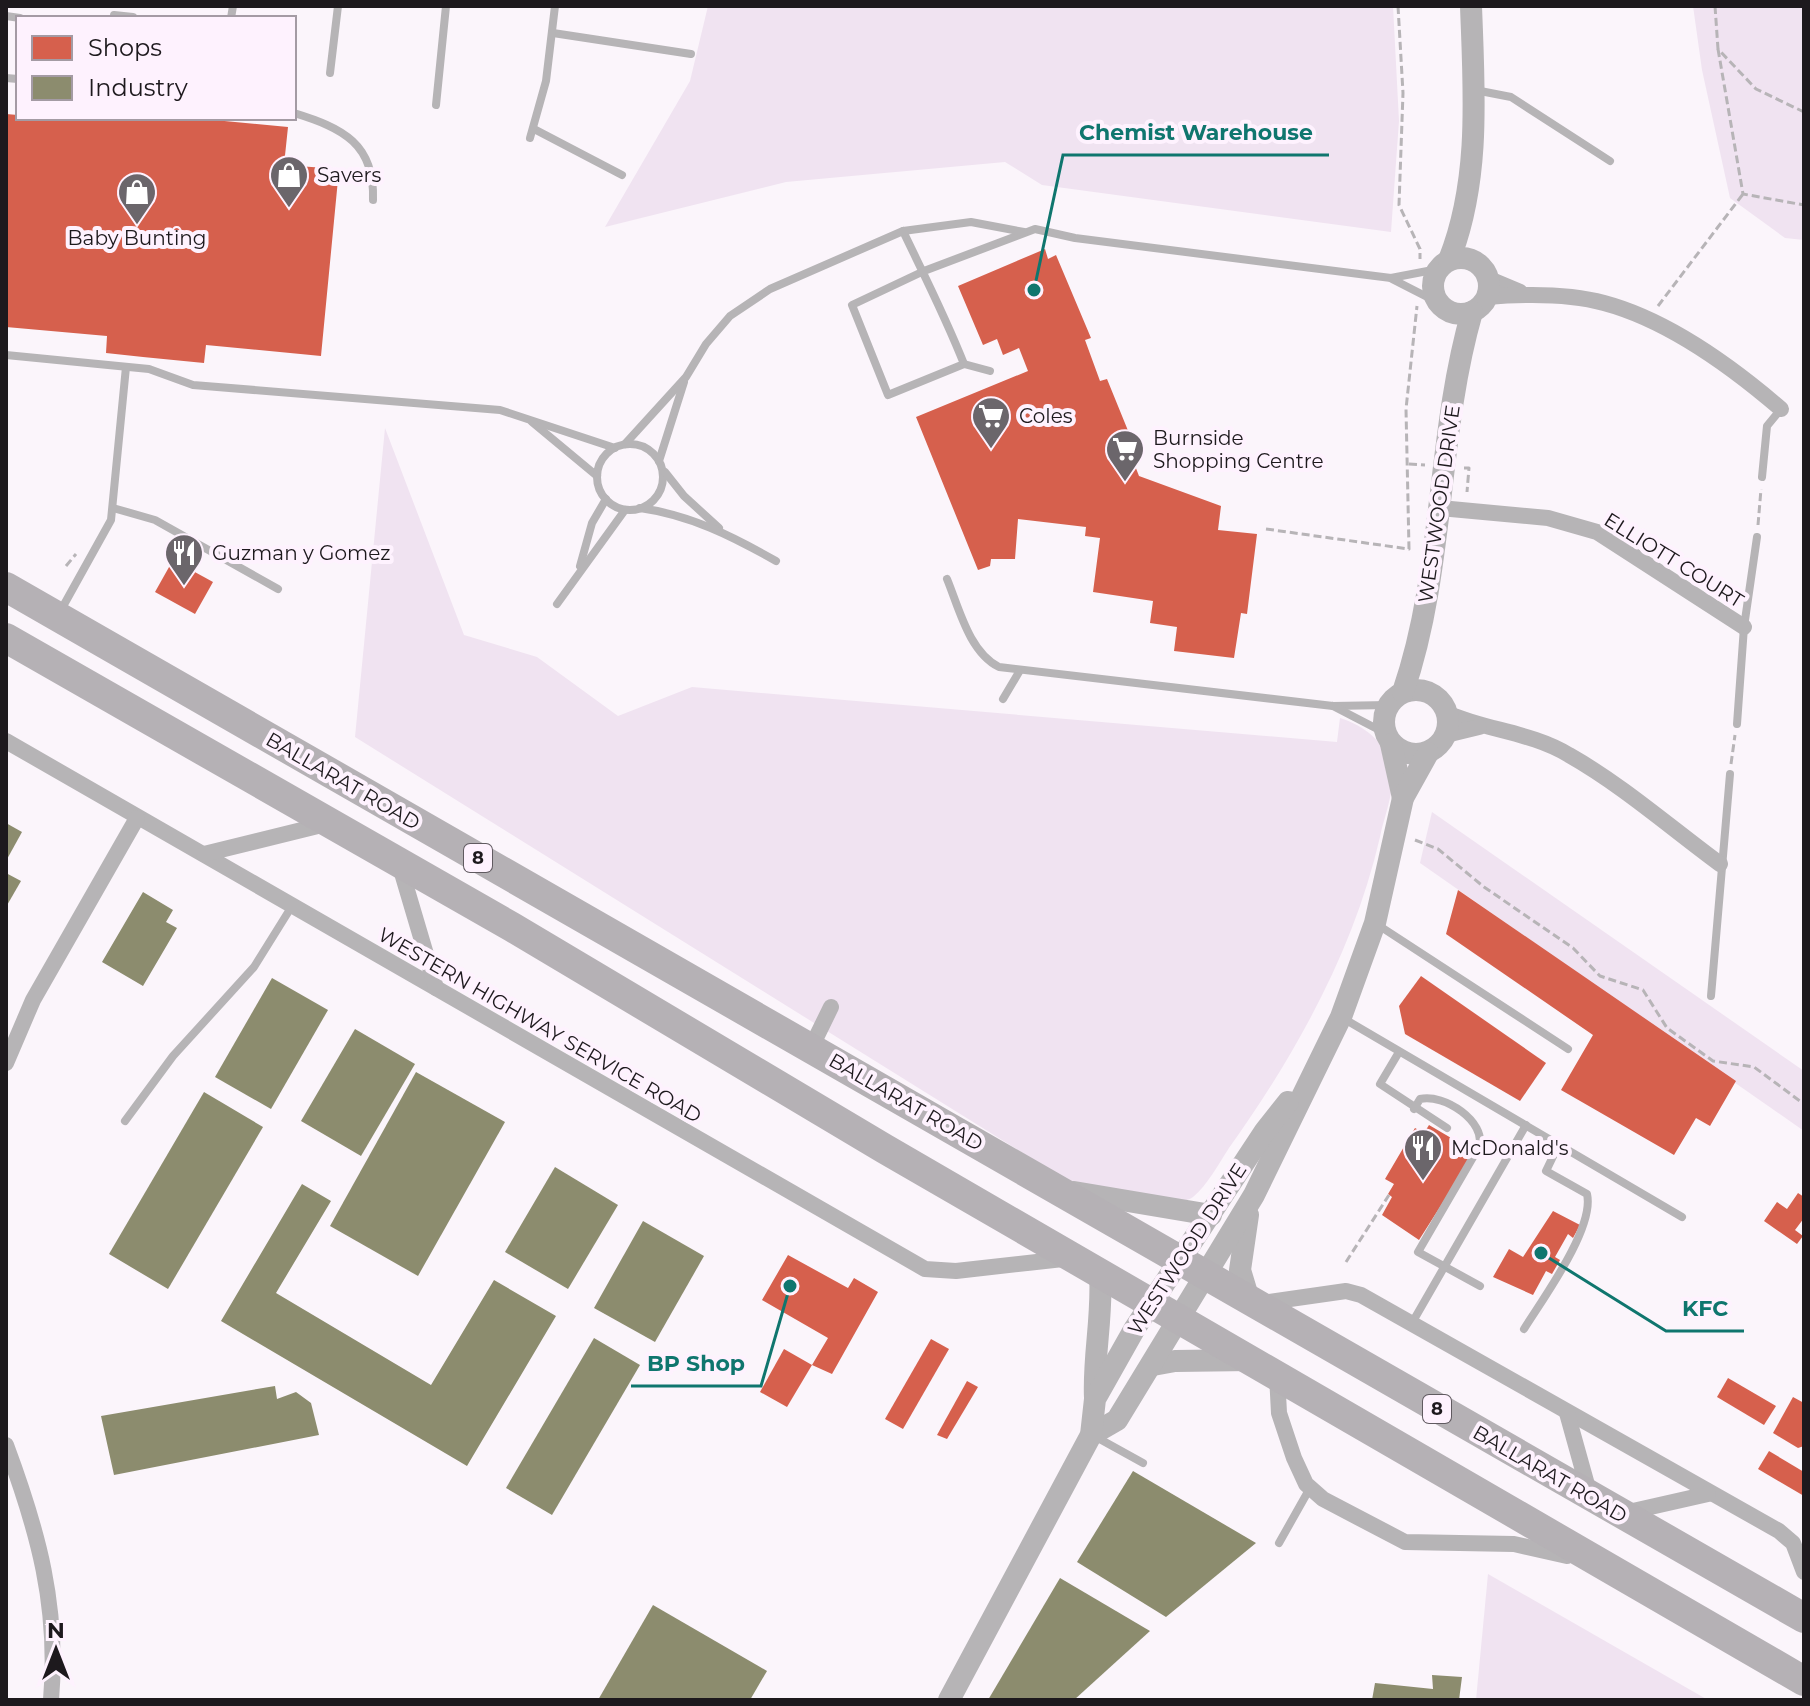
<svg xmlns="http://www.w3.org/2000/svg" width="1810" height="1706" viewBox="0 0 1810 1706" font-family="Montserrat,sans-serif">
  <rect width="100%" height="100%" fill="#fbf5fb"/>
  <!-- green -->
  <g fill="#f0e3f1">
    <polygon points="708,6 1393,6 1399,121 1391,232 1042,185 1005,162 786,182 605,227 690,81"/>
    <polygon points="1693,6 1804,6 1804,240 1785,238 1730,198 1702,70"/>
    <path d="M385 428 464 635 537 657 618 716 692 687 1337 742 1340 718C1371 728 1393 749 1392 784 1391 801 1383 821 1380 837 1354 950 1296 1054 1229 1148 1219 1163 1207 1186 1193 1197 1169 1214 1090 1188 1063 1178L355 737Z"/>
    <polygon points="1432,812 1804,1071 1804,1131 1420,863"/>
    <polygon points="1488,1574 1708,1700 1476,1700"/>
  </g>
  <!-- shops -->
  <g fill="#d6604d">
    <polygon points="6,114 18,115 18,118 81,121 81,118 193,118 288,127 284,165 339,169 321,356 206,345 204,363 143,357 106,353 107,336 6,327"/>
    <polygon points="1045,249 1048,259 1056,255 1091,338 1085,340 1100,381 1107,379 1131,438 1125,440 1139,476 1221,506 1218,530 1257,534 1247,614 1241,613 1234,658 1174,651 1177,627 1150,623 1153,601 1093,592 1100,538 1085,536 1086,527 1018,519 1015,559 991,559 990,566 978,570 916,417 1028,371 1019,348 1003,355 997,339 983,345 958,286"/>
    <polygon points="173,560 213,582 195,614 155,592"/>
    <polygon points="1458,890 1736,1081 1710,1126 1696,1118 1674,1155 1561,1090 1593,1035 1446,934"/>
    <polygon points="1421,976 1546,1063 1520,1101 1405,1034 1399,1006"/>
    <polygon points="1429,1125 1475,1152 1419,1240 1382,1215 1392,1197 1388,1194 1394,1184 1385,1179 1415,1128 1424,1133"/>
    <polygon points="1798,1193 1804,1197 1804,1218 1795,1230 1803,1236 1797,1244 1764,1221 1777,1202 1787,1209"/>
    <polygon points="1553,1211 1580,1225 1573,1238 1568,1234 1555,1257 1560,1260 1552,1274 1546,1271 1533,1295 1493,1277 1509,1249 1523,1257"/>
    <polygon points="788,1255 848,1288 854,1278 878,1292 832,1374 812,1365 828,1338 762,1300"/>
    <polygon points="931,1339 949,1349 903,1429 885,1419"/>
    <polygon points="784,1349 812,1365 787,1407 760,1392"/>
    <polygon points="1728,1378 1776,1406 1764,1425 1717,1397"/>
    <polygon points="967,1381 978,1387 947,1439 937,1435"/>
    <polygon points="1793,1397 1804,1403 1804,1446 1798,1448 1773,1433"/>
    <polygon points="1769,1451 1804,1472 1804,1496 1758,1469"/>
  </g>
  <!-- industry -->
  <g fill="#8c8c6e">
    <polygon points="6,823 22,832 6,861"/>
    <polygon points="6,873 21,881 6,907"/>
    <polygon points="143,892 173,910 166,922 177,928 143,986 102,962"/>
    <polygon points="272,978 328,1010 271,1109 215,1077"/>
    <polygon points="355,1029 415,1064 361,1156 301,1121"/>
    <polygon points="416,1072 505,1122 418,1276 330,1226"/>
    <polygon points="204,1092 263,1127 168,1289 109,1254"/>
    <polygon points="555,1167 618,1205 568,1289 505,1252"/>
    <polygon points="302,1184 331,1201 276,1293 431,1385 494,1280 556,1316 467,1466 221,1321"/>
    <polygon points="643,1221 704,1256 655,1342 594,1308"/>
    <polygon points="594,1338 640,1365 552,1515 506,1488"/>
    <polygon points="275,1386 277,1399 296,1392 311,1403 319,1435 114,1475 101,1416"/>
    <polygon points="1133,1471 1256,1543 1166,1617 1077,1562"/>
    <polygon points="1060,1578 1150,1631 1074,1700 988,1700"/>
    <polygon points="653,1605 767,1671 750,1700 598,1700"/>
    <polygon points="1432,1675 1462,1677 1459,1700 1372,1700 1375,1683 1433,1689"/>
  </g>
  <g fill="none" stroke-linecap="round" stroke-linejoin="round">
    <!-- path -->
    <g stroke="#b7b4b7" stroke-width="3" stroke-dasharray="8 4" stroke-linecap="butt">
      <polyline points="1398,6 1403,93 1399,205 1420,249 1420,259"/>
      <polyline points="1715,6 1718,49 1756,89 1804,112"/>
      <polyline points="1718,49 1743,194 1804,205"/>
      <polyline points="1658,306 1743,194"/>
      <polyline points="1409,464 1425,465"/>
      <polyline points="1464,468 1469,468 1467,492"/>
      <polyline points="1758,525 1761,489"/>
      <polyline points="1266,529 1409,549 1406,409 1417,306"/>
      <polyline points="66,566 76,554"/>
      <polyline points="1731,764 1735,735"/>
      <polyline points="1415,840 1438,849 1484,887 1573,948 1600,976 1643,990 1667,1028 1713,1061 1754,1067 1804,1104"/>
      <polyline points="1346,1262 1389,1195"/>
    </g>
    <!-- lane -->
    <g stroke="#b6b4b6" stroke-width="8">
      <polyline points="114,15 133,17"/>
      <polyline points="6,16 20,18"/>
      <polyline points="231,18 233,6"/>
      <polyline points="553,33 691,54"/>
      <polyline points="330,73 338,6"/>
      <polyline points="6,78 18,79"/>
      <polyline points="1475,90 1511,97 1610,161"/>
      <polyline points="436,105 446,6"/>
      <path d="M294 113C343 128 375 144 373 200"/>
      <polyline points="534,129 622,175"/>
      <polyline points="530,138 546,81 555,6"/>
      <path d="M903 231C924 275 946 318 964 364L888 395 852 305 924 271 1035 229 1075 238 1391 278 1438 269"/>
      <polyline points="1392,279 1437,302"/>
      <polyline points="6,355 149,369 193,385 500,410 615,448"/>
      <polyline points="964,364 990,371"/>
      <polyline points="532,422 597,476"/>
      <polyline points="625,444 686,377 706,344 730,316 770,289 903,231 971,222 1024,232"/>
      <circle cx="630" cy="477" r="33"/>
      <polyline points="659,461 684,382"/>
      <polyline points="665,472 684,496 719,528"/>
      <polyline points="1762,477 1767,426 1781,409"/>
      <polyline points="113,508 155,520 278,589"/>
      <path d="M640 508C690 515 732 536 776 561"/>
      <polyline points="580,566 592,523 606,499"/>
      <path d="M947 579C959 608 969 652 999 667L1333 706 1388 705"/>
      <polyline points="557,604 625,510"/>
      <polyline points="61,610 111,520 126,367"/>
      <polyline points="1003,699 1019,672"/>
      <polyline points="1333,706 1385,733"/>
      <polyline points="1737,724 1744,627 1757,537"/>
      <polyline points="1378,925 1568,1049"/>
      <polyline points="1711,996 1730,774"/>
      <polyline points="1341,1017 1682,1217"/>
      <polyline points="1399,1052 1380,1084 1447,1128"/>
      <path d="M1414 1109 1420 1099C1444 1093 1487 1122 1479 1147L1418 1252 1480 1286"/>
      <polyline points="125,1121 173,1056 254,967 292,906"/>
      <polyline points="1412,1323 1526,1125"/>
      <path d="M1524 1329C1542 1300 1595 1228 1587 1194L1546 1171 1559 1144"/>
      <polyline points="1096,1437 1143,1463"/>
      <polyline points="1279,1543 1310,1488"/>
    </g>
    <!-- street -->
    <g stroke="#b6b4b6" stroke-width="16">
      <polyline points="1489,279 1520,292"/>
      <path d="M1487 297C1524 294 1567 293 1604 303 1668 320 1731 366 1781 409"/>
      <polyline points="1440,508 1548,518 1597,532 1744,627"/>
      <path d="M1447 713C1488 731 1531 732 1569 755 1622 785 1671 828 1720 864"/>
      <polyline points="1446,735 1479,727"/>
      <polyline points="6,741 925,1269 956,1271 1072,1258"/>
      <polyline points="204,854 330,823"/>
      <polyline points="399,863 436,988"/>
      <polyline points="811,1048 831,1007"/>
      <polyline points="6,1063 33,1000 137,818"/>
      <polyline points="1262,1303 1346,1291 1361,1295 1779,1531 1793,1543 1804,1572"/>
      <polyline points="1277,1375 1279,1413 1294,1458 1306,1484 1323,1499 1405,1542 1514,1544 1567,1556"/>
      <polyline points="1567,1413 1589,1492"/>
      <path d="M6 1445C38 1531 59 1606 51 1700"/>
      <polyline points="1624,1513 1708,1494"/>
    </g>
    <!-- secondary -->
    <g stroke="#b6b4b6" stroke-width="22">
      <circle cx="1461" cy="286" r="28"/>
      <path d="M1449 260C1481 180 1474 90 1471 6"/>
      <circle cx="1416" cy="722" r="32"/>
      <path d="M1403 692C1445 570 1436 437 1472 312"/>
      <polyline points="1391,744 1403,798"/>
      <polyline points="1074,1192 1211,1215"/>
      <polyline points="1248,1215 1240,1270 1249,1300"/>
      <polyline points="1153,1365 1175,1361 1251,1360"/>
      <path d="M1095 1398C1093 1356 1103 1316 1100 1273"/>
      <polyline points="1091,1435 1117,1420 1254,1195 1341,1017 1375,923 1403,798 1428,753"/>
      <polyline points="949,1700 1091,1435 1095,1399 1135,1328 1265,1131 1288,1102"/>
    </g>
    <!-- highway -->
    <g stroke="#b5b1b5" stroke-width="30">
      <polyline points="6,587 1804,1618"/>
      <polyline points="6,638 512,927 885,1149 1804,1681"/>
    </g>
  </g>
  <!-- icons -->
  <defs>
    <symbol id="shop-pin" viewBox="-11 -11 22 30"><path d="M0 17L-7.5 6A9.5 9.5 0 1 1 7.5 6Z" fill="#6b666b" stroke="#fef2fe"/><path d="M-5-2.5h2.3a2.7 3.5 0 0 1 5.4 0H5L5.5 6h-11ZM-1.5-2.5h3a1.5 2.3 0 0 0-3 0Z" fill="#fff"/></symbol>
    <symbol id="supermarket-pin" viewBox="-11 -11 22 30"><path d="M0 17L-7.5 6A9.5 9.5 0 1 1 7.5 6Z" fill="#6b666b" stroke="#fef2fe"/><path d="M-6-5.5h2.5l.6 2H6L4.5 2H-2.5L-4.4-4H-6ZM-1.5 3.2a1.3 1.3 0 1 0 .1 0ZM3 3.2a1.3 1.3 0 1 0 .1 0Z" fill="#fff"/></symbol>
    <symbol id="restaurant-pin" viewBox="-11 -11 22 30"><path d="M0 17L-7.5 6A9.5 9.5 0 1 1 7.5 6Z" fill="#6b666b" stroke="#fef2fe"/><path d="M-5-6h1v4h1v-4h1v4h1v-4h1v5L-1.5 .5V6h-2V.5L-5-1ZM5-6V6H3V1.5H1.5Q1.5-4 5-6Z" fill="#fff"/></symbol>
  </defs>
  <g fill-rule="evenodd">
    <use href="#shop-pin" x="267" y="153" width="44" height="60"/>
    <use href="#shop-pin" x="115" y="170" width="44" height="60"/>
    <use href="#supermarket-pin" x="969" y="394" width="44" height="60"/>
    <use href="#supermarket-pin" x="1103" y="427" width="44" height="60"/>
    <use href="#restaurant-pin" x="162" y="531" width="44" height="60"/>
    <use href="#restaurant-pin" x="1401" y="1126" width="44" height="60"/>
  </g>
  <g text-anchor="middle" stroke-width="8" stroke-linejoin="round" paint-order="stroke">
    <!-- shield labels -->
    <g fill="#fef2fe" stroke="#605a60" stroke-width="2">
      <rect x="464" y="844" width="28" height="28" rx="6"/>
      <rect x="1423" y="1395" width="28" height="28" rx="6"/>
    </g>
    <g font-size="18" font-weight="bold" fill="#1d191d">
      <text x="478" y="864">8</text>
      <text x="1437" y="1415">8</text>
    </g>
    <!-- poi labels -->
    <g font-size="20" fill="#1d191d" stroke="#fef2fe" text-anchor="start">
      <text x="317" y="182">Savers</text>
      <text x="137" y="245" text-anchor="middle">Baby Bunting</text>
      <text x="1019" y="423">Coles</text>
      <text x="1153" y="445">Burnside<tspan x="1153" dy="23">Shopping Centre</tspan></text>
      <text x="212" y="560">Guzman y Gomez</text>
      <text x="1451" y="1155">McDonald's</text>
    </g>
    <!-- street labels -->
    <g font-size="20" fill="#1d191d" stroke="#fef2fe">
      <text transform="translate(1439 504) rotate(-82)" y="7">WESTWOOD DRIVE</text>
      <text transform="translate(1674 560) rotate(32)" y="7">ELLIOTT COURT</text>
      <text transform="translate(343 781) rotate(30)" y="7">BALLARAT ROAD</text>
      <text transform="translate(540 1025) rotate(30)" y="7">WESTERN HIGHWAY SERVICE ROAD</text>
      <text transform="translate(906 1102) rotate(30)" y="7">BALLARAT ROAD</text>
      <text transform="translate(1187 1249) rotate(-57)" y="7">WESTWOOD DRIVE</text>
      <text transform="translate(1550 1474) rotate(30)" y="7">BALLARAT ROAD</text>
    </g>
  </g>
  <!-- callouts -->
  <path fill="none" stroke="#0f766e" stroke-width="3" d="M1034 290L1063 155H1329M1541 1253L1666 1331H1744M790 1286L761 1386H631"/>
  <g fill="#0f766e" stroke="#fef2fe" stroke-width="3">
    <circle cx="1034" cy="290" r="8"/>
    <circle cx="1541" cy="1253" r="8"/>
    <circle cx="790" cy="1286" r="8"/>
  </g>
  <g font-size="22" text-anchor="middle" font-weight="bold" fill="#0f766e" stroke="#fef2fe" stroke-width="8" stroke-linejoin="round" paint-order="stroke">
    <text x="1196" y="140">Chemist Warehouse</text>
    <text x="1705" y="1316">KFC</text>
    <text x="696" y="1371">BP Shop</text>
  </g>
  <!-- border -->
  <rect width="1810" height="1706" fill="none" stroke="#1d191d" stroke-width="16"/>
  <!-- legend -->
  <rect x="16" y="16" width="280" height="104" fill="#fef2fe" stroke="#a49ba4" stroke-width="2"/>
  <rect x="32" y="36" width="40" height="24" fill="#d6604d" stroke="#a49ba4" stroke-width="2"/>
  <text x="88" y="56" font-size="24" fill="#1d191d">Shops</text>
  <rect x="32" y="76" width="40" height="24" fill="#8c8c6e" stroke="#a49ba4" stroke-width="2"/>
  <text x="88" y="96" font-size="24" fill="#1d191d">Industry</text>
  <!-- north arrow -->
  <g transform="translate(56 1650)" stroke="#fef2fe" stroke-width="6" paint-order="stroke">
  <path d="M0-6L14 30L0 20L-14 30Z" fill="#1d191d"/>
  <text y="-12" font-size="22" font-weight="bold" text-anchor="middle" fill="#1d191d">N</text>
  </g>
</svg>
